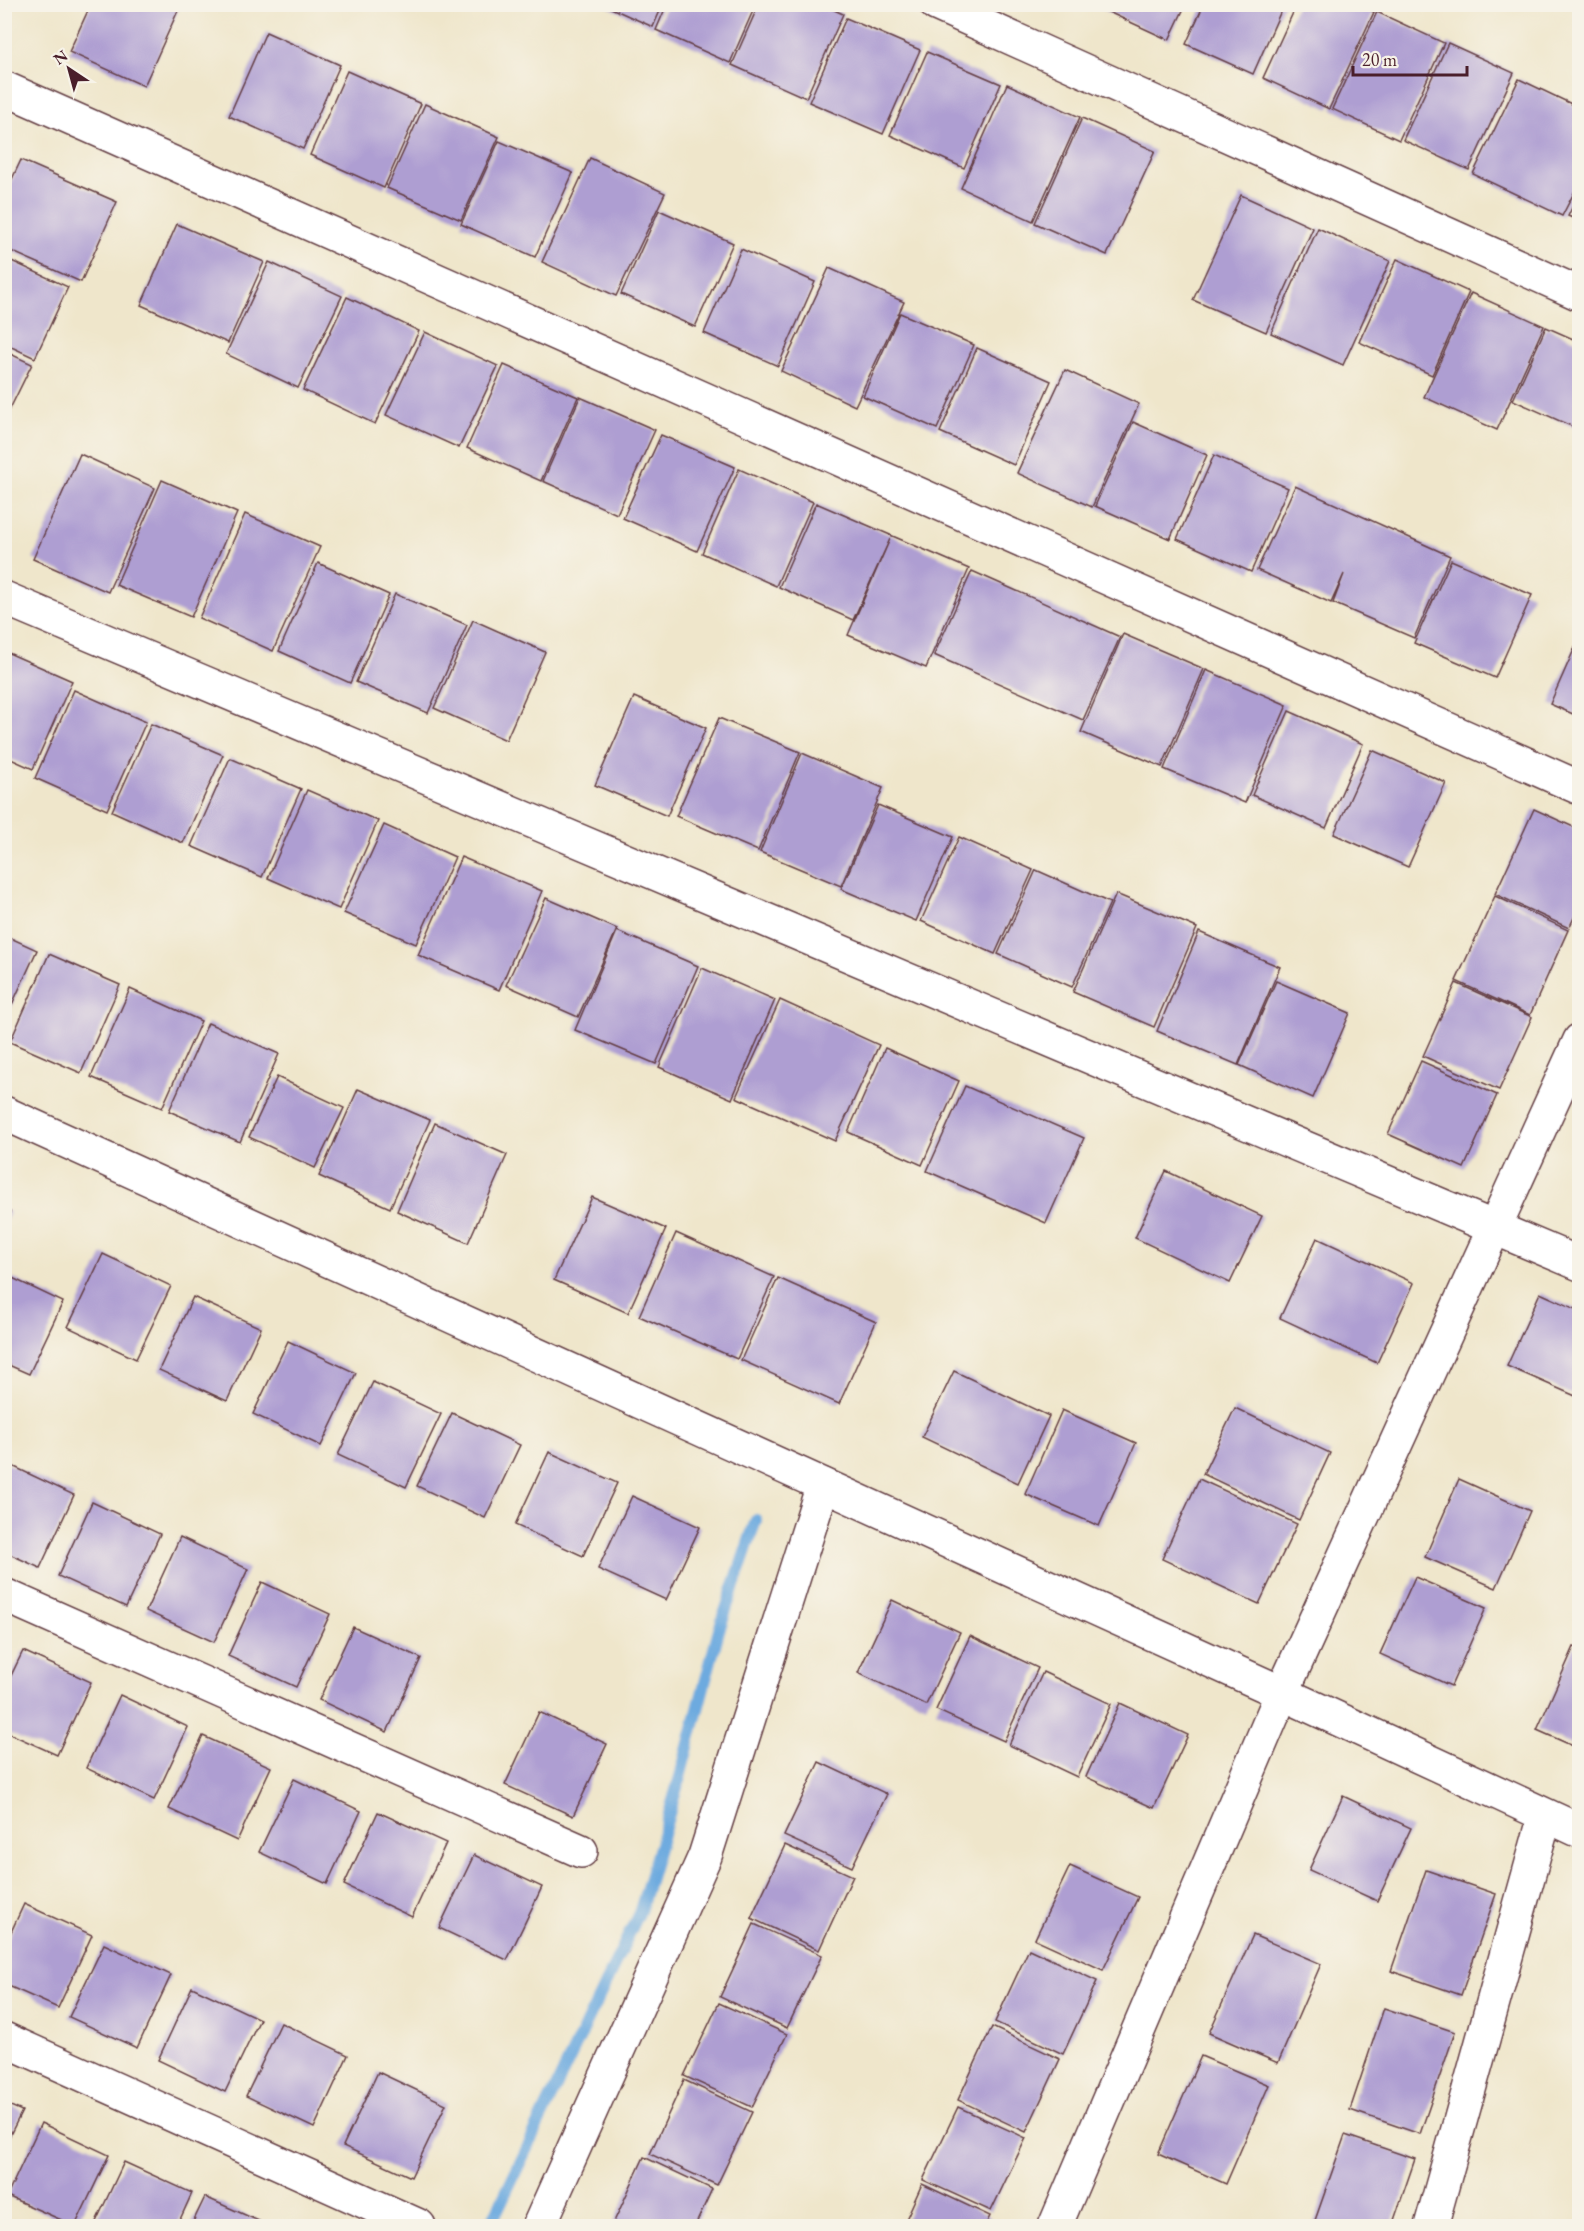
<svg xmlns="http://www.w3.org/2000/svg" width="1584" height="2231" viewBox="0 0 1584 2231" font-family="'EB Garamond',serif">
  <rect width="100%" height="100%" fill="#f7f3e8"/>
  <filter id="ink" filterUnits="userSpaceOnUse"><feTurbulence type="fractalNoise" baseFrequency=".0167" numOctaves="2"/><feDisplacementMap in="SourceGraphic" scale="12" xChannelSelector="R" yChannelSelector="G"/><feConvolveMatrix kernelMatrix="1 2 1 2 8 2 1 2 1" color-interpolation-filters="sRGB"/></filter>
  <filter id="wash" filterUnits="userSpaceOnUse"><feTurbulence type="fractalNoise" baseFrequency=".008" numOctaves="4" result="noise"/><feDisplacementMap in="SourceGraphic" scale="24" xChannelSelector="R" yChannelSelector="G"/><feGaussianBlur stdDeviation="1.35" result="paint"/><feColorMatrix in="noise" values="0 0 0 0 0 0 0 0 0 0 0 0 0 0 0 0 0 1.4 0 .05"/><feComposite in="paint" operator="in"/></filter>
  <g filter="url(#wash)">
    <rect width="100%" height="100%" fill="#efe6cb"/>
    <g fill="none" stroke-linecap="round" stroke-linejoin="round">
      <!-- stream -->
      <polyline stroke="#6daadf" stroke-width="12" points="490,2226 640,1911 680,1777 719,1630 756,1520"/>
    </g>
    <g id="blocks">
      <!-- building -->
      <g fill="#ae9ed2">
        <polygon points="91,4 181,4 144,86 69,52"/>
        <polygon points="602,4 663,4 653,27"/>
        <polygon points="667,4 756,4 730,63 656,30"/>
        <polygon points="759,4 821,4 843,14 806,98 732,65"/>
        <polygon points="1104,4 1186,4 1169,40 1102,9"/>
        <polygon points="1204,4 1284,4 1253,74 1186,44"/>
        <polygon points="1297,4 1358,4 1374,12 1329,109 1263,78"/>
        <polygon points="1377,12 1444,43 1399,140 1332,109"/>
        <polygon points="846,18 920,50 883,134 809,102"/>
        <polygon points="266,32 340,65 303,149 229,116"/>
        <polygon points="1448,43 1514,73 1469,170 1403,140"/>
        <polygon points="927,52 1001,84 964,168 890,135"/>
        <polygon points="347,71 421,104 384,188 310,155"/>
        <polygon points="1519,79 1580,108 1580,181 1562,216 1473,174"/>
        <polygon points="1007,84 1080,117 1033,221 961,188"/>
        <polygon points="425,104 499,137 461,220 387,188"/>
        <polygon points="1082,118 1155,151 1107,255 1035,223"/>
        <polygon points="499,141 573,173 535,257 461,224"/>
        <polygon points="590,158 665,193 616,296 542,262"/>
        <polygon points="21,160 117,202 81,282 4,248 4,196"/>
        <polygon points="1580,191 1580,221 1568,216"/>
        <polygon points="1241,195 1313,228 1266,332 1193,300"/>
        <polygon points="659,210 733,243 695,327 621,294"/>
        <polygon points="177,224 264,262 228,343 141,305"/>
        <polygon points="1318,228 1390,261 1343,365 1271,333"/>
        <polygon points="741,249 815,282 778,366 704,333"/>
        <polygon points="5,258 68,287 35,358 5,344"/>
        <polygon points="1397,259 1469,292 1432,375 1359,342"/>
        <polygon points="269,262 342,296 298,388 226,354"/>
        <polygon points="829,268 904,302 855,406 781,371"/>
        <polygon points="1471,293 1544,326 1497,430 1424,397"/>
        <polygon points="347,297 419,331 375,424 303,390"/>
        <polygon points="900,313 974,345 937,429 863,396"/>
        <polygon points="1546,327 1580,342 1580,430 1513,400"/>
        <polygon points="425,332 498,366 459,448 386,415"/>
        <polygon points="977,348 1051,381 1014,465 940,432"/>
        <polygon points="4,351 32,364 4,421"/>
        <polygon points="504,365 578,397 541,481 467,448"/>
        <polygon points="1065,370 1139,404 1092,507 1017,473"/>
        <polygon points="580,397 655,430 617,514 543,481"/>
        <polygon points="1133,422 1207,455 1170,539 1095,506"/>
        <polygon points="661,435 735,467 697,551 623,518"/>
        <polygon points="80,454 155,488 108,592 33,559"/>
        <polygon points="1214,455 1288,488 1251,572 1177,539"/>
        <polygon points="739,469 813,502 776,586 702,553"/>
        <polygon points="162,480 237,513 191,617 116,585"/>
        <polygon points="1295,486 1450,556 1414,638 1333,603 1344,574 1331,603 1257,570"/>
        <polygon points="816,503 969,569 926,668 848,635 890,539 853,620 779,587"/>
        <polygon points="245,514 320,547 273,651 199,618"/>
        <polygon points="1451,560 1532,595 1495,678 1414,643"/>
        <polygon points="318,563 389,595 350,683 279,651"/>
        <polygon points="972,571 1120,637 1083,720 934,655"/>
        <polygon points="395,594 467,625 428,713 356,682"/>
        <polygon points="473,620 545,652 506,740 434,708"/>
        <polygon points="1123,634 1204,669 1162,767 1081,732"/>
        <polygon points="1580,636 1580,717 1550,704"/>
        <polygon points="4,651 72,681 33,769 4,756"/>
        <polygon points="1206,670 1287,705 1245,803 1164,769"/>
        <polygon points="74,690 146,722 107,810 35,778"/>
        <polygon points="634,697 706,728 667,816 595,785"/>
        <polygon points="1289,711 1363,744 1326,828 1252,795"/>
        <polygon points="719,718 800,752 758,851 676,816"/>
        <polygon points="151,724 223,755 183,843 112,811"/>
        <polygon points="1372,750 1446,783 1408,867 1334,834"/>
        <polygon points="802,753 883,788 841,886 760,852"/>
        <polygon points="230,758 301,789 262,877 191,846"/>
        <polygon points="307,790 378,821 339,909 268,878"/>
        <polygon points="878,805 953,837 916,921 841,889"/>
        <polygon points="1534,809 1580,830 1580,905 1569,928 1495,894"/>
        <polygon points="384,825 455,857 416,944 344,913"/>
        <polygon points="959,837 1033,870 995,954 921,921"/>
        <polygon points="461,857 542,891 499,990 418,955"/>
        <polygon points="1036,870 1110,903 1072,987 998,954"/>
        <polygon points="1116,894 1197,928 1154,1027 1073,992"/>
        <polygon points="1495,896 1568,930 1530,1015 1456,981"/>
        <polygon points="546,898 617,929 578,1017 506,985"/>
        <polygon points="617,931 698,966 656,1064 575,1030"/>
        <polygon points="1199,932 1280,967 1238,1065 1157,1031"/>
        <polygon points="4,935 37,950 4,1022"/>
        <polygon points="49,954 120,985 81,1073 10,1042"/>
        <polygon points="702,968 775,1000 732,1099 659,1067"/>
        <polygon points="1276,981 1350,1013 1313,1098 1239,1065"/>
        <polygon points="1456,983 1532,1017 1499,1090 1423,1056"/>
        <polygon points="130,989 201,1021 162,1108 91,1077"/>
        <polygon points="780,1000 879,1045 835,1141 736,1097"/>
        <polygon points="208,1023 279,1054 240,1142 169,1111"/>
        <polygon points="885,1048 959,1081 922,1165 848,1132"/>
        <polygon points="1421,1061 1497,1095 1464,1168 1388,1134"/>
        <polygon points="277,1077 344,1108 315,1168 249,1137"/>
        <polygon points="965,1086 1084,1138 1046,1223 927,1171"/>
        <polygon points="358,1089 430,1120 390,1208 319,1176"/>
        <polygon points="435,1123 507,1155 468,1243 397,1211"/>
        <polygon points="1166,1171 1262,1216 1230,1283 1135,1238"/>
        <polygon points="592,1197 666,1229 628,1313 554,1280"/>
        <polygon points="4,1210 10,1212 4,1224"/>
        <polygon points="676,1233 774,1277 737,1359 639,1316"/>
        <polygon points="1317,1238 1414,1283 1377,1363 1280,1318"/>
        <polygon points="103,1254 171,1286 136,1359 68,1327"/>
        <polygon points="4,1274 63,1302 29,1374 4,1363"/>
        <polygon points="778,1278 876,1322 839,1404 741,1360"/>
        <polygon points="1540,1293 1580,1311 1580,1398 1507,1366"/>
        <polygon points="193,1297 261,1328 227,1401 159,1370"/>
        <polygon points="288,1341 356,1373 321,1446 253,1414"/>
        <polygon points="954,1371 1049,1416 1018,1483 922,1437"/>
        <polygon points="373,1382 441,1414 406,1487 338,1455"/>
        <polygon points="1235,1408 1330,1453 1299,1520 1203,1474"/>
        <polygon points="1062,1410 1136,1443 1099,1526 1025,1494"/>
        <polygon points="452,1413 520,1445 485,1518 417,1486"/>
        <polygon points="549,1452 617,1483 583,1556 515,1525"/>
        <polygon points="6,1463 74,1495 40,1568 5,1552 5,1467"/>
        <polygon points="1199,1479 1297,1524 1259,1604 1162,1559"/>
        <polygon points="1459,1479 1530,1511 1496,1588 1425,1557"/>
        <polygon points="632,1496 700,1527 666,1600 598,1569"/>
        <polygon points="92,1502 160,1534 126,1607 58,1576"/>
        <polygon points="180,1537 248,1569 214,1642 146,1611"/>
        <polygon points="1415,1577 1486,1608 1451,1686 1380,1654"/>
        <polygon points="262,1582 330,1614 296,1687 228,1656"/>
        <polygon points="892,1600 960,1632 926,1705 858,1673"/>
        <polygon points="353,1627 421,1658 387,1732 319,1700"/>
        <polygon points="970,1636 1038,1668 1004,1741 936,1710"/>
        <polygon points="4,1641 10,1643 4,1654"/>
        <polygon points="1574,1647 1580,1649 1580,1749 1537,1730"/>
        <polygon points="23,1651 91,1682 57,1755 4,1731 4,1690"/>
        <polygon points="1043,1672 1111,1704 1077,1777 1009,1745"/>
        <polygon points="120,1695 188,1727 154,1800 86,1768"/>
        <polygon points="1120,1703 1188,1735 1154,1808 1086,1777"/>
        <polygon points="539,1712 607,1744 573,1816 505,1785"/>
        <polygon points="203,1736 271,1767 237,1841 169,1809"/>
        <polygon points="819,1762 887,1794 852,1867 784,1836"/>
        <polygon points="294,1779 361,1811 327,1884 259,1852"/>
        <polygon points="1343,1796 1411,1828 1377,1901 1309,1870"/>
        <polygon points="378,1812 446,1843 412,1917 344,1885"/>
        <polygon points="785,1845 853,1876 819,1950 751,1918"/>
        <polygon points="474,1855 542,1887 507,1960 439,1928"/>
        <polygon points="1070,1866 1138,1897 1103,1970 1035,1939"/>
        <polygon points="1426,1870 1496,1894 1461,1995 1391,1971"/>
        <polygon points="24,1904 92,1935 58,2008 4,1984 4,1947"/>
        <polygon points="754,1924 822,1955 787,2028 720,1997"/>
        <polygon points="1253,1935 1321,1964 1278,2063 1209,2033"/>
        <polygon points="104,1944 171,1975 137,2048 69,2017"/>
        <polygon points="1029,1949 1097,1981 1063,2054 995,2022"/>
        <polygon points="192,1987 260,2019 225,2092 158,2060"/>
        <polygon points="719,2003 787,2034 752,2107 684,2076"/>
        <polygon points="1384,2008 1455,2032 1420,2134 1350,2110"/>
        <polygon points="281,2023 348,2055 314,2128 246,2096"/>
        <polygon points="992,2027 1060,2059 1026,2132 958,2100"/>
        <polygon points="1201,2056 1269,2085 1226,2184 1158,2154"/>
        <polygon points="378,2072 446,2104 411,2177 343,2146"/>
        <polygon points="684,2080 752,2112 717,2185 650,2154"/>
        <polygon points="4,2103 22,2111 4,2147"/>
        <polygon points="958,2107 1026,2138 991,2211 923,2180"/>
        <polygon points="41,2123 109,2155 75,2226 7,2196"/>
        <polygon points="1345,2135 1415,2159 1392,2226 1313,2226"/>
        <polygon points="644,2157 712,2189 695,2226 612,2226"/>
        <polygon points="124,2162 192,2193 177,2226 94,2226"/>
        <polygon points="922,2184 990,2216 985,2226 903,2226"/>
        <polygon points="205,2197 270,2226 191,2226"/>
      </g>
    </g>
  </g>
  <g filter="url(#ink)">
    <use href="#blocks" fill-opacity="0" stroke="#633d43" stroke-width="1.5"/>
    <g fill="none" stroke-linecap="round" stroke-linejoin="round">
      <defs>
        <g id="street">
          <polyline points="936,4 1580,294"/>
          <polyline points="4,88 1580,788"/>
          <polyline points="4,598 1580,1264"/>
          <polyline points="4,1113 1282,1693 1580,1831"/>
          <polyline points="4,1595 581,1851"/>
          <polyline points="4,2039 419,2226"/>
          <polyline points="539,2226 705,1856 823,1485"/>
          <polyline points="1431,2226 1545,1816"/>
        </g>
        <polyline id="secondary" points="1055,2226 1282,1693 1580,1040"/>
      </defs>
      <!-- street casing -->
      <use href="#street" stroke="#633d43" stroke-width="36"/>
      <!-- secondary casing -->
      <use href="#secondary" stroke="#633d43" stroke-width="36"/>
      <!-- street -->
      <use href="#street" stroke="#fff" stroke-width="33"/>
      <!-- secondary -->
      <use href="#secondary" stroke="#fff" stroke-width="33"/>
    </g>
  </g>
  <!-- margin -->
  <rect width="1584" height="2231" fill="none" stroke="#f7f3e8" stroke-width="24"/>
  <!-- north arrow -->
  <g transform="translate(69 69) rotate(324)" stroke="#f7f3e8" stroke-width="4.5" paint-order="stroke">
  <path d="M0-4.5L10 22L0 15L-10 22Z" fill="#4a1f2b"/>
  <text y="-9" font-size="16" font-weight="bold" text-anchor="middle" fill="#4a1f2b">N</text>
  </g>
  <!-- scale -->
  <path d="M1353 66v9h114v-9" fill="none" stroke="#4a1f2b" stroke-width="3"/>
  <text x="1362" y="66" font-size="18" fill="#4a1f2b" stroke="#f7f3e8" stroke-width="4.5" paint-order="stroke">20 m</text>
</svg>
